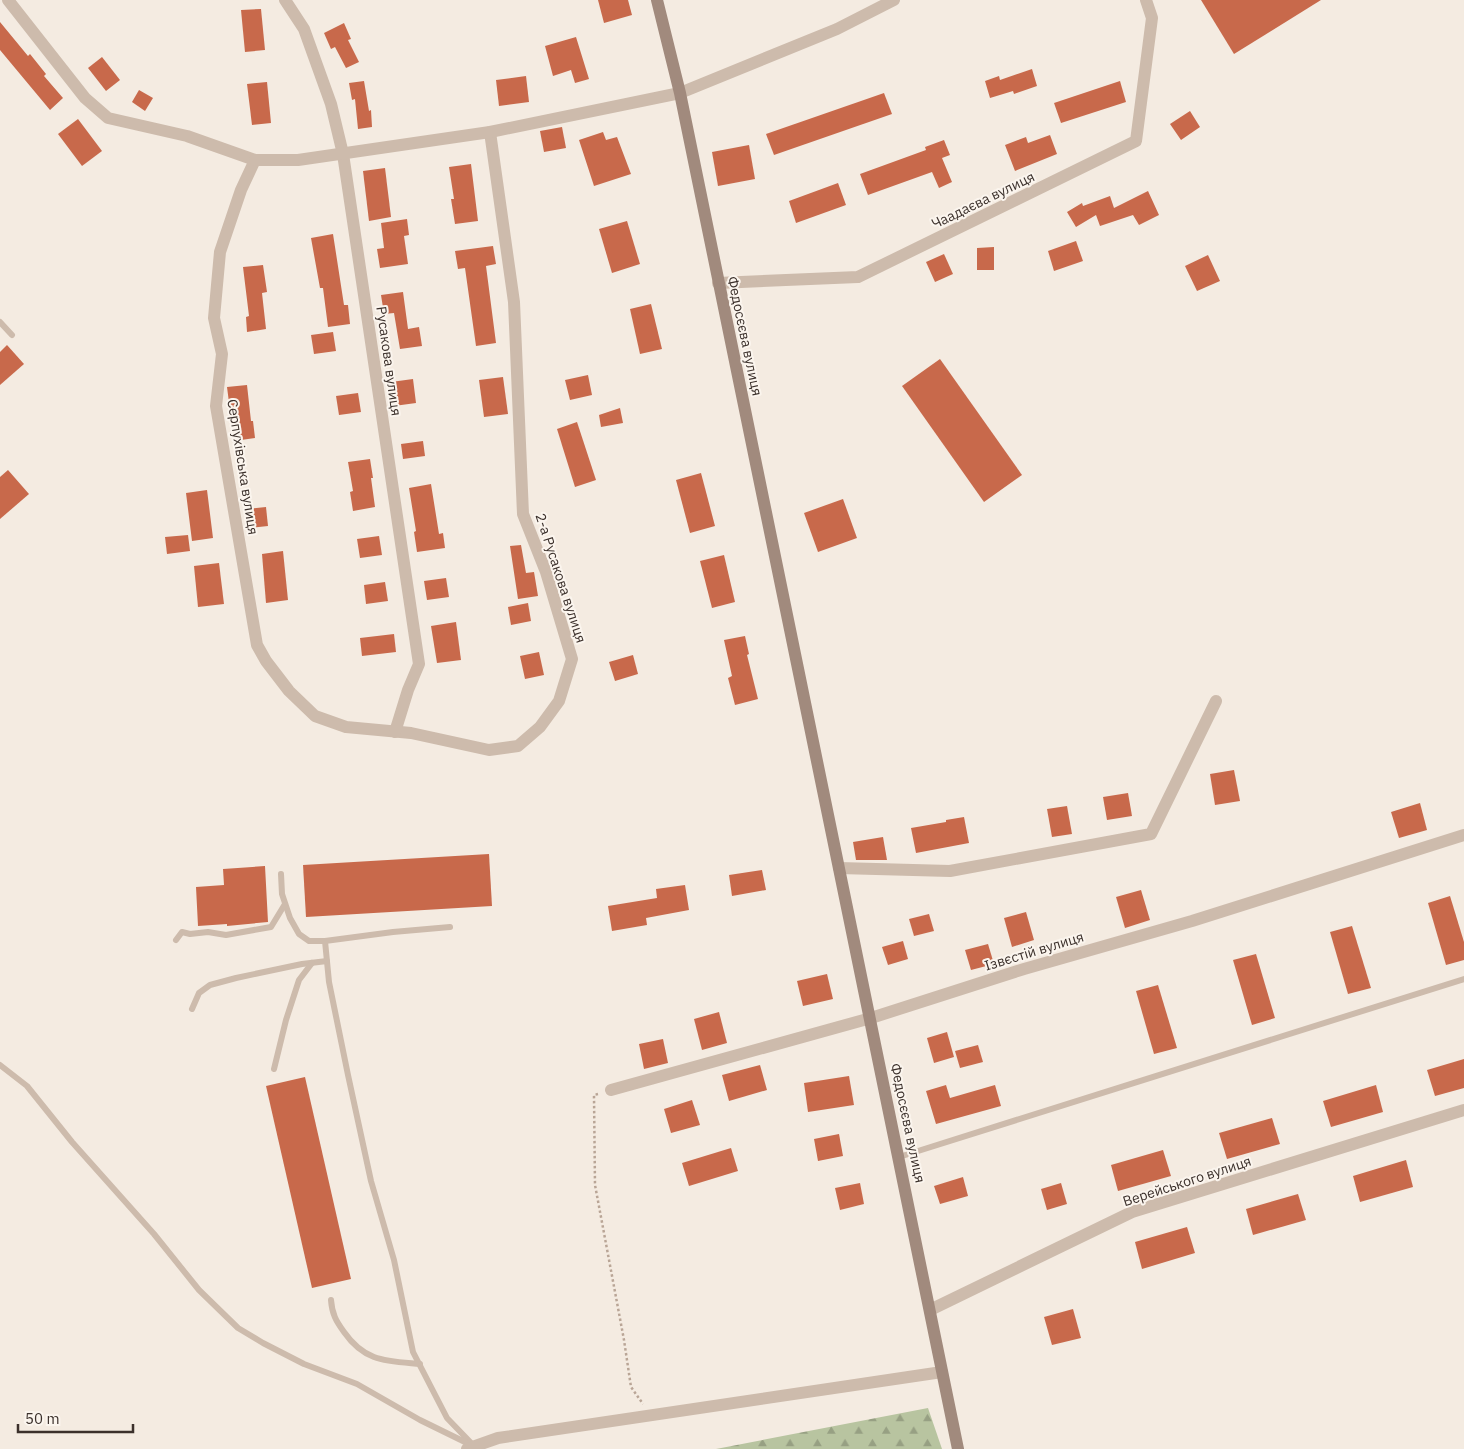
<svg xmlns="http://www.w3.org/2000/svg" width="1464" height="1449" viewBox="0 0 1464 1449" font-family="'IBM Plex Sans',sans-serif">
  <defs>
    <pattern id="forest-firs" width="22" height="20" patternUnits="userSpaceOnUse" patternTransform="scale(1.25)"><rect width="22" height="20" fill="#b8c4a0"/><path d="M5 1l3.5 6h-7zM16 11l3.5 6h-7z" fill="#97a083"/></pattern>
  </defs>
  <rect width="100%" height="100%" fill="#f4ebe1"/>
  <!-- forest -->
  <polygon fill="url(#forest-firs)" points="928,1408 942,1449 716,1449"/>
  <!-- building -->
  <g fill="#c8694b">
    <polygon points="598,0 628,0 632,15 604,23"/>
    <polygon points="1201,0 1321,0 1234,54"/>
    <polygon points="261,9 265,50 245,52 241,10"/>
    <polygon points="0,22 28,56 30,54 46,74 44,76 63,98 50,110 0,50"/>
    <polygon points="344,23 351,39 348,40 359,62 346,68 335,47 331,49 324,33"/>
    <polygon points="576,37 589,79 575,83 571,70 553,76 545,46"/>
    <polygon points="102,57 120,80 106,91 88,68"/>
    <polygon points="1032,69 1037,86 1014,94 1013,91 990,98 985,81 999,76 1000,80"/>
    <polygon points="526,76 529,102 499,106 496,80"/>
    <polygon points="364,81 369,111 371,110 372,127 358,129 355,99 352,100 349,83"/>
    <polygon points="1120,81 1126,102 1061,123 1054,103"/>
    <polygon points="267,82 271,123 252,125 247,84"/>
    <polygon points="139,90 153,98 145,111 132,102"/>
    <polygon points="884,93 892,114 774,155 766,134"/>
    <polygon points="1190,111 1200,127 1181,140 1170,124"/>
    <polygon points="78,119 102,151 82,166 58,134"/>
    <polygon points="562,127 566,148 544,152 540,131"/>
    <polygon points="603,132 606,140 617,137 631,174 594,186 579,140"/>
    <polygon points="1050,135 1057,154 1015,171 1005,145 1026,137 1028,143"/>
    <polygon points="944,140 950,155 942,158 952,182 939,188 932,172 868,195 860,174 926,150 925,147"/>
    <polygon points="749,145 755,179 718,186 712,152"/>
    <polygon points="471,164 478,221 455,224 451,199 454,199 449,167"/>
    <polygon points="385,168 391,217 369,221 363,171"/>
    <polygon points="838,183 846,205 796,223 789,201"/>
    <polygon points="1148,191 1159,215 1139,225 1133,215 1100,226 1096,215 1076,227 1067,212 1082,203 1083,206 1110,196 1114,208"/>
    <polygon points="407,219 409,235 404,236 408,264 380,268 377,249 384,248 381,223"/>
    <polygon points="627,221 640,264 612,273 599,229"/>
    <polygon points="333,234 344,305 348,305 350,324 328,327 323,288 320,288 311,238"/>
    <polygon points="1076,241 1083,261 1054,271 1048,251"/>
    <polygon points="493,246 496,264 486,266 496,343 476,346 465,268 458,269 455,251"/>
    <polygon points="994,247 994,270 977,270 977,248"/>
    <polygon points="944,254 953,274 935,282 926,262"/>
    <polygon points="1208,255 1220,281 1197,291 1185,266"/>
    <polygon points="263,265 267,292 262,293 266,329 247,332 246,317 249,316 243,267"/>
    <polygon points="403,292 408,329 419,327 422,346 400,349 394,313 384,314 381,295"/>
    <polygon points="651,304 662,349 640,354 630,309"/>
    <polygon points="333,332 336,351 314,354 311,335"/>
    <polygon points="7,345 24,364 0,385 0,352"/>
    <polygon points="940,359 1022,475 984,502 902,386"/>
    <polygon points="588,375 592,395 570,400 565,380"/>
    <polygon points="503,377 508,414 484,417 479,380"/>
    <polygon points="413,379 416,403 394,406 391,382"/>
    <polygon points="247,385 251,421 253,421 255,438 234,441 227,387"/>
    <polygon points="358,393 361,412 339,415 336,396"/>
    <polygon points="620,408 623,423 601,427 599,415"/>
    <polygon points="577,422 596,480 575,487 557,429"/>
    <polygon points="423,441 425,456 403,459 401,444"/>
    <polygon points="370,459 373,478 371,478 375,507 353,511 350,492 353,491 348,462"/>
    <polygon points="8,470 29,494 0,519 0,477"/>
    <polygon points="701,473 715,526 690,533 676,480"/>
    <polygon points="431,484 439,534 443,533 445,548 417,552 414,532 416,531 409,488"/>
    <polygon points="207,490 213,538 192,541 186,493"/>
    <polygon points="843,499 857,538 818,552 804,513"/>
    <polygon points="266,507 268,526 250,528 248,509"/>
    <polygon points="188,535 190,551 167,554 165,537"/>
    <polygon points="379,536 382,555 360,558 357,539"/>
    <polygon points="521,545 526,573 534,572 538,596 518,599 510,546"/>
    <polygon points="283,551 288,600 266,603 262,554"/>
    <polygon points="724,555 735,602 712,608 700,561"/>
    <polygon points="219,563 224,604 198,607 194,566"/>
    <polygon points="446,578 449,597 427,600 424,581"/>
    <polygon points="385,582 388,601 366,604 364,585"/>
    <polygon points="528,603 531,621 511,625 508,607"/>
    <polygon points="456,622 461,660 437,663 431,626"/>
    <polygon points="394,634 396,652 362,656 360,638"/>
    <polygon points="745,636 749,654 747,655 758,699 735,705 728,678 732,676 724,640"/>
    <polygon points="539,652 544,675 525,679 520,656"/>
    <polygon points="633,655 638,674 615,681 609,662"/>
    <polygon points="1234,770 1240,801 1215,805 1210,774"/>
    <polygon points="1128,793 1132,816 1107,820 1103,797"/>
    <polygon points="1420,803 1427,830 1399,838 1391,812"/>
    <polygon points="1067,806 1072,834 1052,837 1047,809"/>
    <polygon points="964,817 969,843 916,853 911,828 946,822 946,820"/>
    <polygon points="883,837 887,860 856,860 853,842"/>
    <polygon points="489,854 492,906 306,917 303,865"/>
    <polygon points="265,866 268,922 227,926 227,924 198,926 196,887 224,885 223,869"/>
    <polygon points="762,870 766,890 732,896 729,875"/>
    <polygon points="685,885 689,910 646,918 647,925 612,931 608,906 657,898 656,889"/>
    <polygon points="1141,890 1150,920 1125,928 1116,897"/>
    <polygon points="1450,896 1464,942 1464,960 1446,965 1428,903"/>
    <polygon points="1026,912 1034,940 1012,947 1004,918"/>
    <polygon points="929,914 934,931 914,936 909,919"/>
    <polygon points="1352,926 1371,988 1348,994 1330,932"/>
    <polygon points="903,941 908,959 888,965 882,947"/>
    <polygon points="988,944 994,964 971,970 965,950"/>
    <polygon points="1256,954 1275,1018 1252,1025 1233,960"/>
    <polygon points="827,974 833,999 803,1006 797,981"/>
    <polygon points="1158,985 1177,1048 1154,1054 1136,991"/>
    <polygon points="719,1012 727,1043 702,1050 694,1019"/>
    <polygon points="947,1032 954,1057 934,1063 927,1038"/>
    <polygon points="663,1039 668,1063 644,1069 639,1044"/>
    <polygon points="978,1045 983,1062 960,1068 955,1051"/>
    <polygon points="1464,1059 1464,1088 1435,1096 1427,1070"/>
    <polygon points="760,1065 767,1090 729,1101 722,1075"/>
    <polygon points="849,1076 854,1105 808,1112 804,1083"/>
    <polygon points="305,1077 351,1279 312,1288 266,1086"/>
    <polygon points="946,1085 950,1098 995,1085 1001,1106 936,1124 926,1091"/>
    <polygon points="1376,1085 1383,1112 1331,1127 1323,1101"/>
    <polygon points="692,1100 700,1125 671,1133 664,1109"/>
    <polygon points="1272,1118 1280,1144 1227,1159 1219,1133"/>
    <polygon points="839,1134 843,1156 818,1161 814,1139"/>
    <polygon points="731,1148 738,1171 689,1186 682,1163"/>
    <polygon points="1163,1150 1171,1176 1118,1191 1111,1165"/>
    <polygon points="1406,1160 1413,1187 1360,1202 1353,1176"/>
    <polygon points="963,1177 968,1196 940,1204 934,1186"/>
    <polygon points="860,1183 864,1204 840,1210 835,1188"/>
    <polygon points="1061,1183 1067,1204 1047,1210 1041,1189"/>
    <polygon points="1298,1194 1306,1220 1253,1235 1246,1209"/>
    <polygon points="1187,1227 1195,1253 1142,1269 1135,1242"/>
    <polygon points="1073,1309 1081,1338 1052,1345 1044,1317"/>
  </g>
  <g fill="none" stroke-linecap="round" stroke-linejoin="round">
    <!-- path -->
    <polyline stroke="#b9a596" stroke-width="2.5" stroke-dasharray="2.5 2.5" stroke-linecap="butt" points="598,1094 594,1095 595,1185 624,1340 631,1387 643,1404"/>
    <!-- lane -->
    <g stroke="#cdbbac" stroke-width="6">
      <polyline points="0,322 12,335"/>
      <polyline points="281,874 282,894 290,918 299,934 309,941 325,941"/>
      <polyline points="450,927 393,932 325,941 329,982 348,1075 371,1181 394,1260 413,1352 447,1418 474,1446"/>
      <polyline points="176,940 182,932 190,934 208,932 226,935 271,927 285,904"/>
      <polyline points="192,1009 199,993 210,985 236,978 302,964 327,961"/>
      <polyline points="0,1065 27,1086 72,1142 154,1234 199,1290 238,1328 263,1343 304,1364 357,1384 420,1420 469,1444"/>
      <polyline points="274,1069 286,1020 299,980 312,963"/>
      <polyline points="899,1157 1464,979"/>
      <path d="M331 1300C332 1314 336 1321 344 1332 365 1362 386 1361 420 1364"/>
    </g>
    <!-- street -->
    <g stroke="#cdbbac" stroke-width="12">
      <polyline points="8,0 85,98 108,118 187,136 255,160 241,190 220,252 214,318 222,354 216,406 257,645 266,661 289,691 315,716 346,727 411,733 489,750 518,746 540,727 559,701 572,659 546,572 523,514 514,302 490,132"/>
      <polyline points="285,0 304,29 331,104 343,154 419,664 408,690 395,732"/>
      <polyline points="255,160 298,160 490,132 680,93 837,29 894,0"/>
      <polyline points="718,283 858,277 1136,141 1152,18 1146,0"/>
      <polyline points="839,868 950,871 1151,834 1216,701"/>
      <polyline points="611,1090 871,1018 1024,969 1192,921 1464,835"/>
      <polyline points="930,1310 1132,1212 1464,1110"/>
      <polyline points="467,1449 498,1438 942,1372"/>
    </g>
    <!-- secondary -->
    <polyline stroke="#a18a7d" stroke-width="12" points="657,0 680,93 958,1449"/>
  </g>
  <g text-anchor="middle" stroke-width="4" stroke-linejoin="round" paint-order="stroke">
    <!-- street labels -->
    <g font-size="14" fill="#3b302b" stroke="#fbf5ee">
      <text transform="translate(983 200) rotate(-26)" y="5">Чаадаєва вулиця</text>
      <text transform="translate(745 336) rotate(78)" y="5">Федосєєва вулиця</text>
      <text transform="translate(389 361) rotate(82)" y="5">Русакова вулиця</text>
      <text transform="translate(243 467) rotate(81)" y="5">Серпухівська вулиця</text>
      <text transform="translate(561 578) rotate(72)" y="5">2-а Русакова вулиця</text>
      <text transform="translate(1034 951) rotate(-17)" y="5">Ізвєстій вулиця</text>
      <text transform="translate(908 1123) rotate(78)" y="5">Федосєєва вулиця</text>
      <text transform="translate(1187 1181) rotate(-18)" y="5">Верейського вулиця</text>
    </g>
  </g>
  <!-- scale -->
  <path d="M18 1424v8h115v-8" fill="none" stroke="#3b302b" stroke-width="2.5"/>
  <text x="25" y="1424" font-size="15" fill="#3b302b" stroke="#fbf5ee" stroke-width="4" paint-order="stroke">50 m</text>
</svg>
